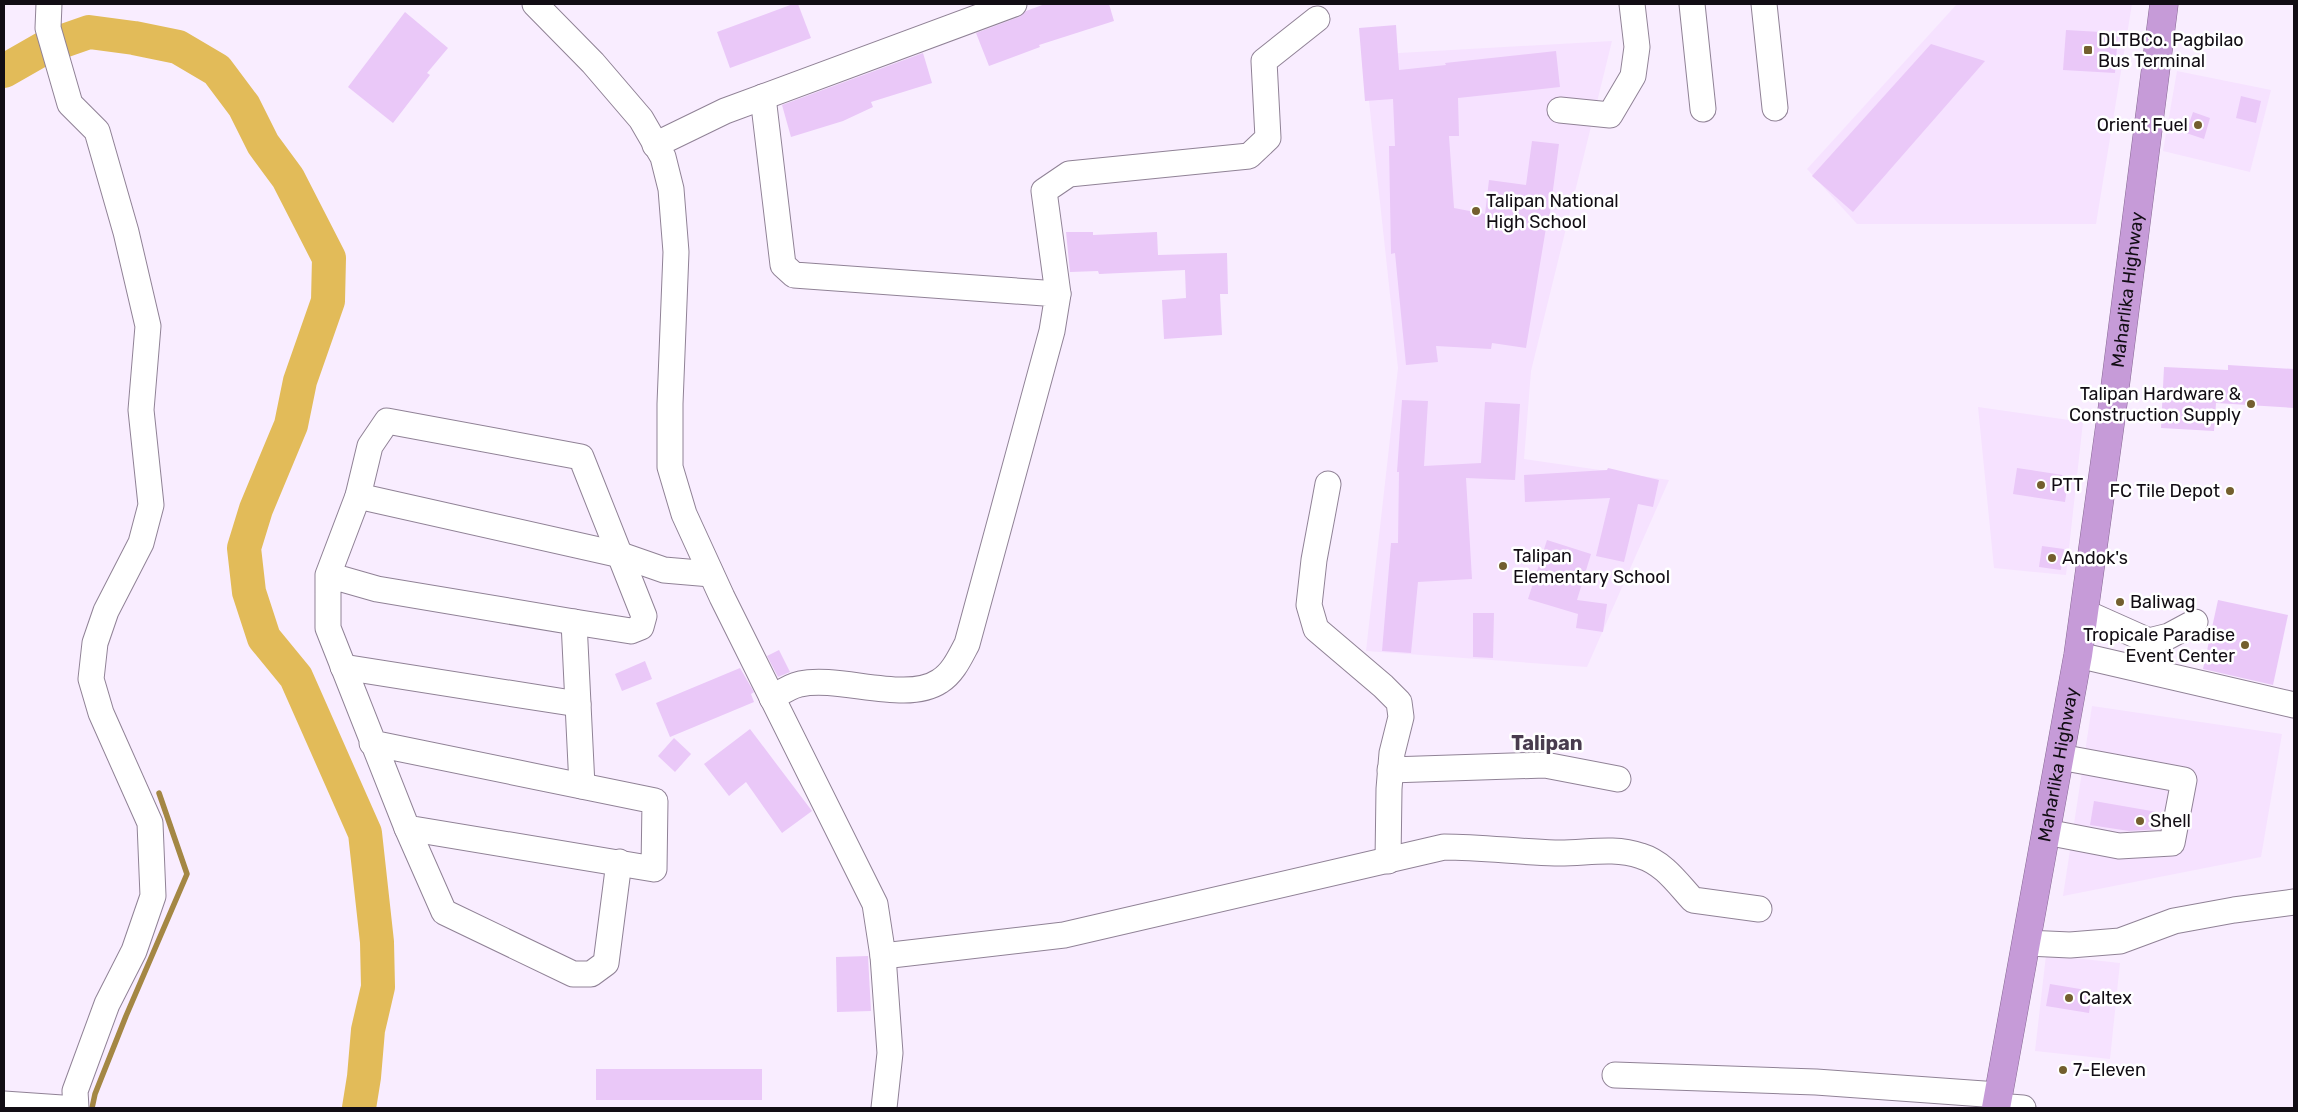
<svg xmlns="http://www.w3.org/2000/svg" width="2298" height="1112" viewBox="0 0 2298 1112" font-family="Rubik,sans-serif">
  <rect width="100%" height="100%" fill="#f9edff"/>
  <!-- built -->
  <g fill="#f6e2ff">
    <polygon points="1957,4 2132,4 2096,224 1857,224 1807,169"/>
    <polygon points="1612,41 1531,371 1524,459 1669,480 1587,667 1366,651 1398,368 1364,55"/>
    <polygon points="2177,71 2271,90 2250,172 2163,151"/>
    <polygon points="1978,407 2083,422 2066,575 1994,568"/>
    <polygon points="2092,706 2282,734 2261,857 2063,896"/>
    <polygon points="2046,955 2120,963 2110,1059 2035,1051"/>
  </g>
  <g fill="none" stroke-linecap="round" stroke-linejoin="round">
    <!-- stream -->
    <polyline stroke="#a48744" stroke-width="5.5" points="92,1108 95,1094 126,1016 187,874 159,793"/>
    <!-- river -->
    <polyline stroke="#e2bb59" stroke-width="34" points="4,71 46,47 89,32 134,38 178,47 217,70 244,106 263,144 288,178 329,258 328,301 300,381 291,425 256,509 244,548 249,592 264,638 296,677 365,833 377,942 378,987 368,1030 364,1077 359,1108"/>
  </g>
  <!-- building -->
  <g fill="#eac8f8">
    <polygon points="793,4 798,4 811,38 730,68 717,32"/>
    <polygon points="1045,4 1109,4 1114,21 1039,45 1040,47 989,66 976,33 1019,17 1026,11"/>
    <polygon points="405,12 448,48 427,73 430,75 393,123 348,87"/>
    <polygon points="1396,25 1399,70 1446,65 1445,63 1556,51 1560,87 1458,98 1459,136 1449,136 1454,208 1485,214 1489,180 1526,185 1532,141 1559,144 1548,228 1546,228 1526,348 1492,343 1491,349 1436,346 1438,362 1406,365 1395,253 1391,254 1389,146 1395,146 1393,99 1365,101 1359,28"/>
    <polygon points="2066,30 2118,33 2115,73 2063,70"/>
    <polygon points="1931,44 1985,61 1853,212 1812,176"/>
    <polygon points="923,53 932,83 871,102 873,107 843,121 791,137 782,105"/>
    <polygon points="2241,96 2261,101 2256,123 2236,118"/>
    <polygon points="2193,112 2210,118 2204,139 2186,133"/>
    <polygon points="1066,232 1093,232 1093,235 1157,232 1158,255 1227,253 1228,294 1220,294 1222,335 1164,339 1162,300 1186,298 1185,270 1099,274 1098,271 1070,272"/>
    <polygon points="2228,365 2294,369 2294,408 2216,403 2214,431 2161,428 2164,367 2228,370"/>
    <polygon points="1402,400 1428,401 1424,466 1481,463 1485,402 1520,404 1515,480 1466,478 1472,579 1418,582 1411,653 1382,651 1391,543 1398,543 1399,472 1397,472"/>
    <polygon points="1608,468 1659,480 1653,507 1638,504 1624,562 1596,556 1610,498 1525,502 1524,475 1607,470"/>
    <polygon points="2017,468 2069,476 2065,502 2013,494"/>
    <polygon points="1547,540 1591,554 1577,600 1607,604 1603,632 1576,628 1578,614 1528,599"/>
    <polygon points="2042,546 2064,549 2061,570 2039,567"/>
    <polygon points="2218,600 2288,615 2273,685 2203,669"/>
    <polygon points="1473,613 1494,613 1493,658 1473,657"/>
    <polygon points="779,650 790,672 778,677 767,656"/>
    <polygon points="645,661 652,679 622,691 615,674"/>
    <polygon points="740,668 754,692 751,694 754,702 670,737 656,703"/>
    <polygon points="750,729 812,811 782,833 746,782 729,796 704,764"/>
    <polygon points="674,738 691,754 675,772 658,756"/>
    <polygon points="2094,801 2163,813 2160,829 2129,831 2090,825"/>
    <polygon points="868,956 871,1011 837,1012 836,957"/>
    <polygon points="2050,984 2092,991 2089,1013 2046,1006"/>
    <rect x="596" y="1069" width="166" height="31"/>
  </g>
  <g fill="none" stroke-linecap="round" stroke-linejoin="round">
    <defs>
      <g id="minor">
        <polyline points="49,4 48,28 70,104 97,131 126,232 148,326 141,410 151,505 141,543 106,611 95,643 91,679 101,713 150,823 153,896 134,951 107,1004 75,1091 76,1108"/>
        <polyline points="535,4 593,63 641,119 663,157 671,189 676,252 670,404 670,467 684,514 722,597 875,904 883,956 890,1053 884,1108"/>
        <polyline points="1692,4 1703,109"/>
        <polyline points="1764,4 1775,108"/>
        <path d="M763 97 783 265 794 275 1058 294 1052 331 967 644C960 657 953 673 940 681 906 704 840 675 800 684 790 686 780 693 772 698"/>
        <polyline points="1560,110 1610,115 1633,76 1637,47 1632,4"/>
        <polyline points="655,145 725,111 1014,4"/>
        <polyline points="1058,294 1044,191 1069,174 1249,156 1268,138 1264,61 1317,19"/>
        <polyline points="1328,484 1314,560 1309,605 1316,629 1383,686 1399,702 1401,717 1392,753 1389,789 1388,861"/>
        <polyline points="358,496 621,555 664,570 711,574"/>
        <polyline points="328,575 377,589 574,622 631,631 641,627 644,616 581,457 387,421 370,446 358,496 328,575 328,628 407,828 654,869 655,801 372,743"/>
        <polyline points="2084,612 2149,641 2169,636 2195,622"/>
        <polyline points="574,622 582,786"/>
        <polyline points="2078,655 2294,705"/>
        <polyline points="343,667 578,704"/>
        <polyline points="1390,770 1545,765 1618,779"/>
        <polyline points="407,828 444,912 573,974 591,974 606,963 619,862"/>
        <polyline points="2046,832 2119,846 2172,843 2184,780 2060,757"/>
        <polyline points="2026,943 2070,945 2120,941 2174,921 2234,910 2294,902"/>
        <path d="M883 956 1064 935 1444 847C1481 847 1518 852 1555 853 1584 854 1612 846 1641 856 1664 863 1678 884 1693 900L1759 909"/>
        <polyline points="1615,1075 1816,1082 1998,1095"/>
        <polyline points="4,1104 62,1108"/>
        <polyline points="1996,1106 2023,1108"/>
      </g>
      <g id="highway">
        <path id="s1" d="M1996 1108 2078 655 2113 403 2164 4"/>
      </g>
    </defs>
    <!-- minor casing -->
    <use href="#minor" stroke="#908296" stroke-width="27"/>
    <!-- highway casing -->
    <use href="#highway" stroke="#876993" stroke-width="29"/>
    <!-- minor -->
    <use href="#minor" stroke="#fff" stroke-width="25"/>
    <!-- highway -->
    <use href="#highway" stroke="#c69bd8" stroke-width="28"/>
  </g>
  <!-- markers -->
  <g fill="#735f2e" stroke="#fff" stroke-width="2">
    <rect x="2083" y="45" width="10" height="10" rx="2.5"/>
    <circle cx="2198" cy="125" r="5"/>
    <circle cx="1476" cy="211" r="5"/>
    <circle cx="2251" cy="404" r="5"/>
    <circle cx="2041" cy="485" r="5"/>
    <circle cx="2230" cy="491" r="5"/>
    <circle cx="2052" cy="558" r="5"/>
    <circle cx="1503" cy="566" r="5"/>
    <circle cx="2120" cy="602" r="5"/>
    <circle cx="2245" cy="645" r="5"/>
    <circle cx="2140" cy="821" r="5"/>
    <circle cx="2069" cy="998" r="5"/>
    <circle cx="2063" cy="1070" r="5"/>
  </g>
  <g text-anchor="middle" stroke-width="5" stroke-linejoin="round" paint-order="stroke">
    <!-- poi labels -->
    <g font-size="18" fill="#120d14" stroke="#fff" text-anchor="start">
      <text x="2098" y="46">DLTBCo. Pagbilao<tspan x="2098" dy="21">Bus Terminal</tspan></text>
      <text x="2188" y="131" text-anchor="end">Orient Fuel</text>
      <text x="1486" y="207">Talipan National<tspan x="1486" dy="21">High School</tspan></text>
      <text x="2241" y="400" text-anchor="end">Talipan Hardware &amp;<tspan x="2241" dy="21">Construction Supply</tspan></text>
      <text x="2051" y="491">PTT</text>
      <text x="2220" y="497" text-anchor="end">FC Tile Depot</text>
      <text x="1513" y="562">Talipan<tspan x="1513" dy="21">Elementary School</tspan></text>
      <text x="2062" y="564">Andok's</text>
      <text x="2130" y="608">Baliwag</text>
      <text x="2235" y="641" text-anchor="end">Tropicale Paradise<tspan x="2235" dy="21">Event Center</tspan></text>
      <text x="2150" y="827">Shell</text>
      <text x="2079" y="1004">Caltex</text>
      <text x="2073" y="1076">7-Eleven</text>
    </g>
    <!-- street labels -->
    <g font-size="18" fill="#120d14" stroke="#fff">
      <text dy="6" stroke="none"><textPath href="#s1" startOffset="829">Maharlika Highway</textPath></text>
      <text dy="6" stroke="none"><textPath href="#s1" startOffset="349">Maharlika Highway</textPath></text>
    </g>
    <!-- quarter labels -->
    <g font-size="20" font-weight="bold" fill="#493c4e" stroke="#fff">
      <text x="1547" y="750">Talipan</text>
    </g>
  </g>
  <!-- border -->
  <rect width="2298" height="1112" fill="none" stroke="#120d14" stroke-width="10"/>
</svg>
